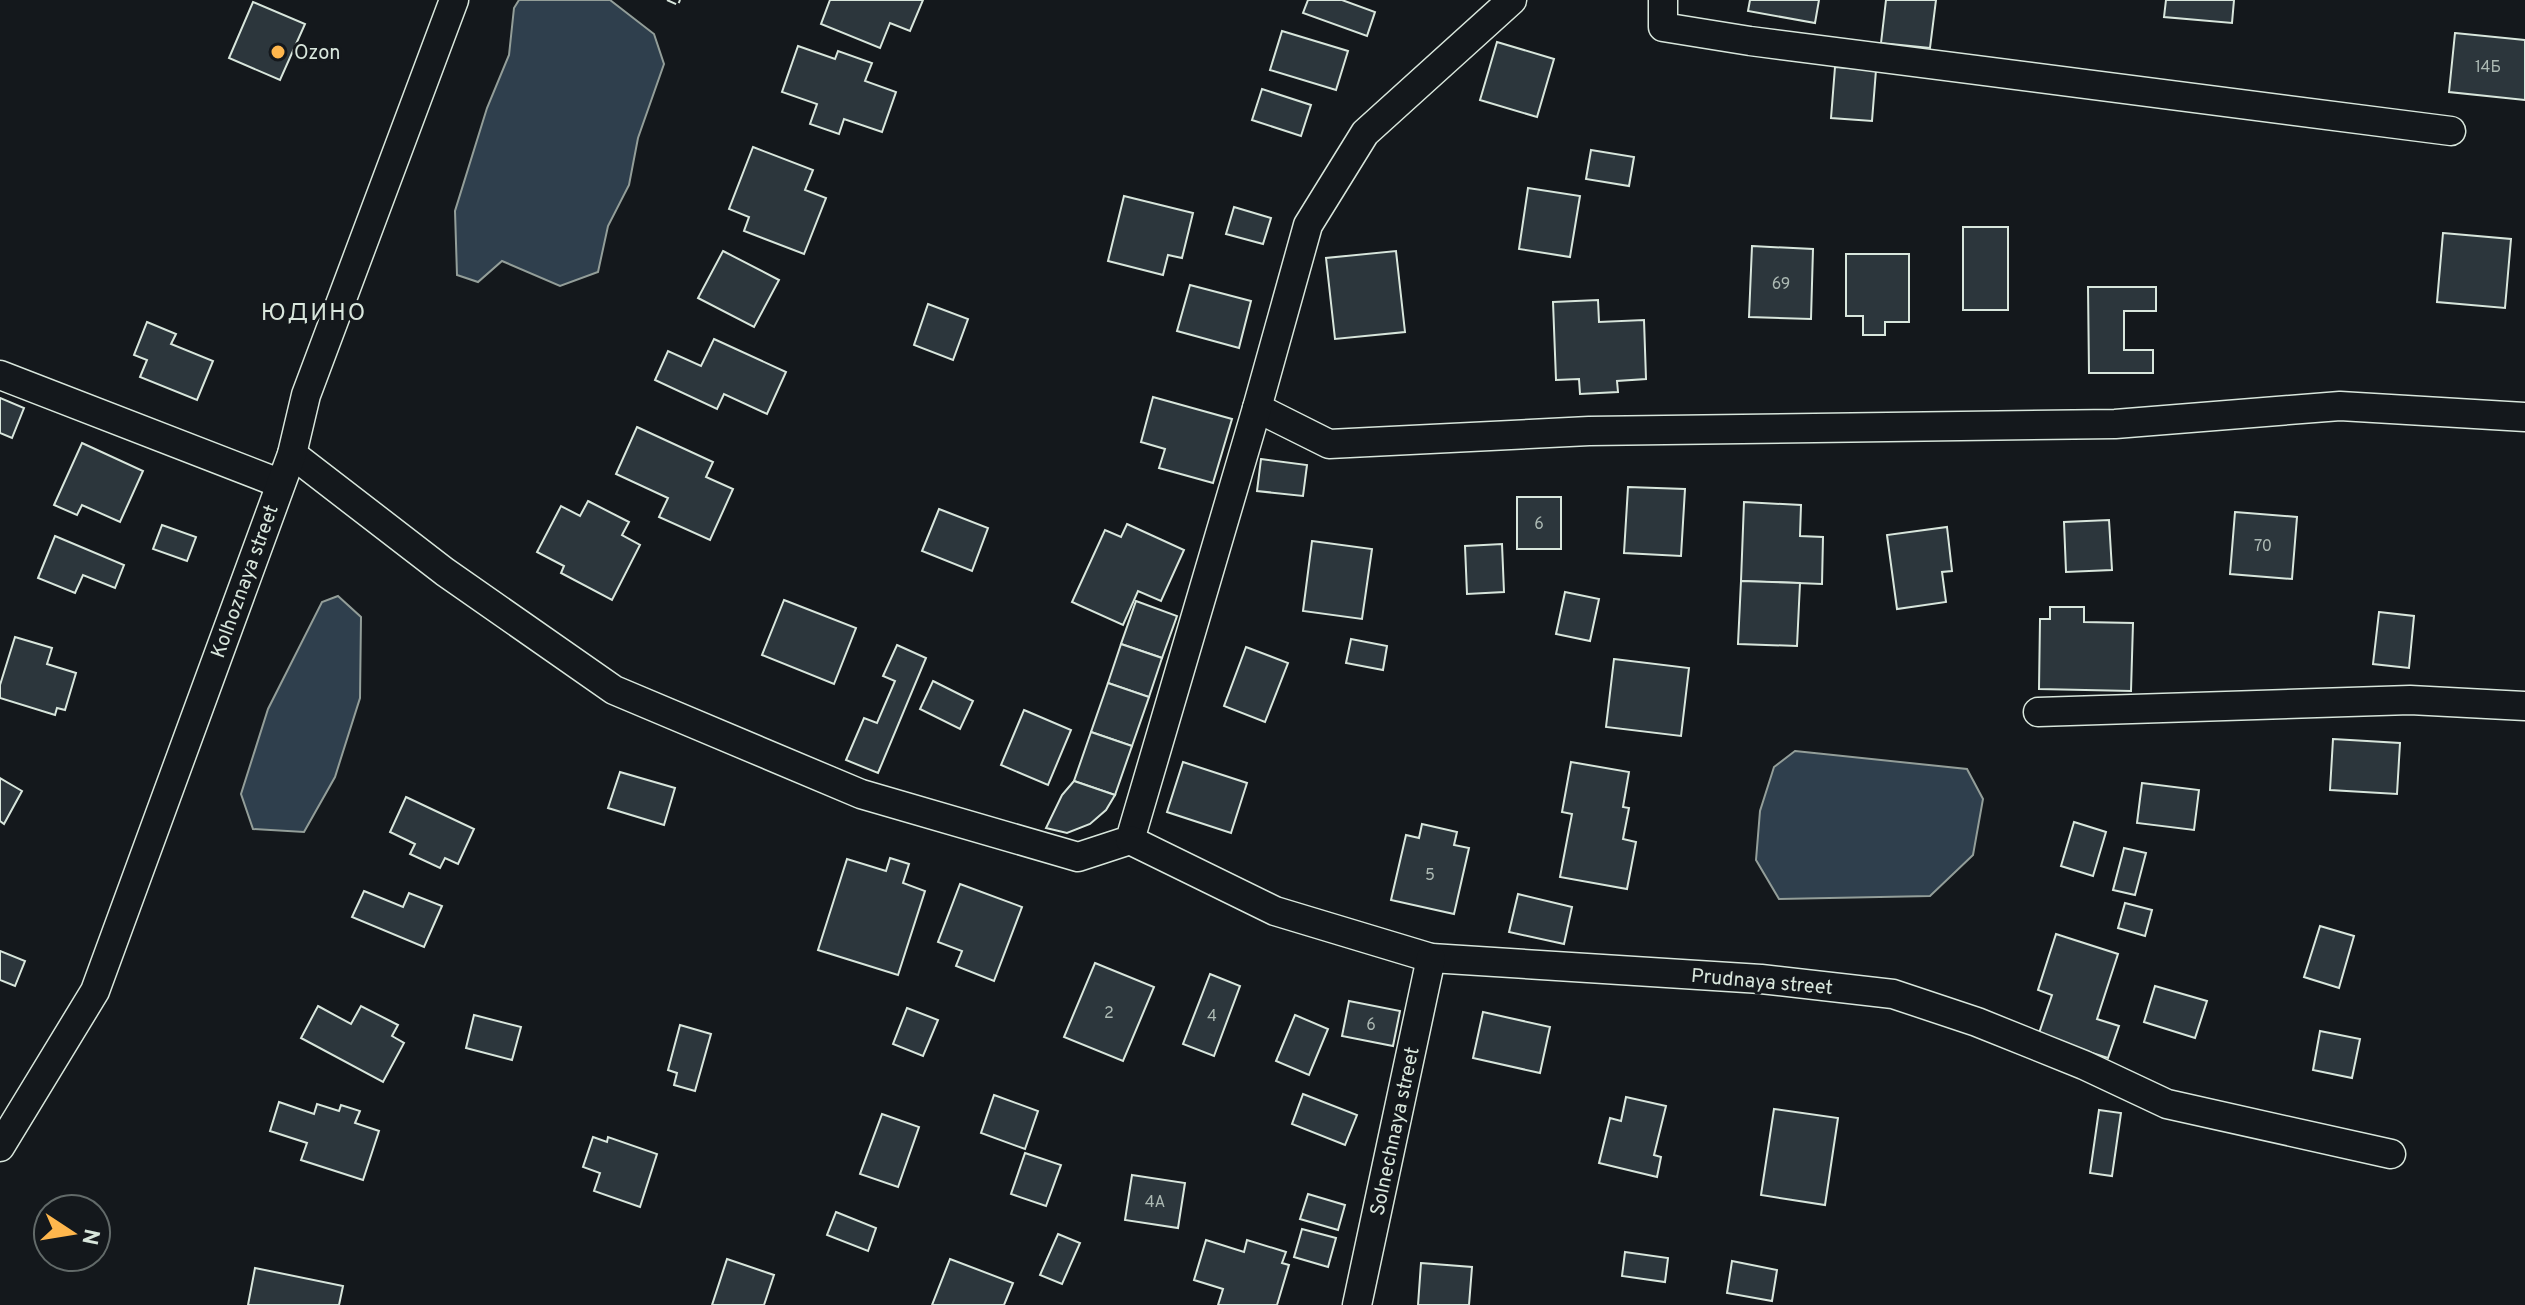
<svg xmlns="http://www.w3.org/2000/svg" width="2525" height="1305" viewBox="0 0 2525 1305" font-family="Overpass,sans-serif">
  <rect width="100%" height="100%" fill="#14181c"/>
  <!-- water -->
  <g fill="#2f3f4d" stroke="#939e99" stroke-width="2">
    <polygon points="519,0 610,0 654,34 664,64 638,138 629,185 608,226 598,272 560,286 502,261 478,282 457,275 455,211 487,108 509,55 514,8"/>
    <polygon points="338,596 361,617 360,698 335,777 304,832 253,829 241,794 268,709 322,602"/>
    <polygon points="1795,751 1967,769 1983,799 1973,855 1930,896 1779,899 1756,860 1760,811 1774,767"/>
  </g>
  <!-- building -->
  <g fill="#2c363c" stroke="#d8e6dc" stroke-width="2">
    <polygon points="830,0 923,0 910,31 890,23 880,48 821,24"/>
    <polygon points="1308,0 1342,0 1375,12 1367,36 1303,13"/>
    <polygon points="1750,0 1819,0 1815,23 1748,11"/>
    <polygon points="1886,0 1936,0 1930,48 1881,43"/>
    <polygon points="2166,0 2234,0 2232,23 2164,17"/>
    <polygon points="253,2 305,24 280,80 229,58"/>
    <polygon points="1282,31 1348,51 1336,90 1270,70"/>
    <polygon points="2455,33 2525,40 2525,100 2449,92"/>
    <polygon points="1497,42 1554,59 1537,117 1480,100"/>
    <polygon points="798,46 835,59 838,51 872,63 865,81 896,92 882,132 844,119 839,134 810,124 817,104 782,92"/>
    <polygon points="1835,67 1876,70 1872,121 1831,118"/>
    <polygon points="1262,89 1311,105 1301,136 1252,120"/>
    <polygon points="753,147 813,170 805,190 826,198 804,254 744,231 749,217 729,209"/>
    <polygon points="1591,150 1634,157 1629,186 1586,179"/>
    <polygon points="1528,188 1580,196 1570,257 1519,249"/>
    <polygon points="1124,196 1193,213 1182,258 1168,255 1163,275 1108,261"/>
    <polygon points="1234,207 1271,218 1263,244 1226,234"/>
    <rect x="1963" y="227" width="45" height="83"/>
    <polygon points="2443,233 2511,239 2505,308 2437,302"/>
    <polygon points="1752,246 1813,249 1811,319 1749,317"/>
    <polygon points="723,251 779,280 754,327 698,298"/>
    <polygon points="1396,251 1405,332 1335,339 1326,258"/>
    <polygon points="1846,254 1909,254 1909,322 1885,322 1885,335 1863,335 1863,316 1846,316"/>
    <polygon points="1190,285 1251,301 1239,348 1177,331"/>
    <polygon points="2088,287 2156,287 2156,311 2124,311 2124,350 2153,350 2153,373 2089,373"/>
    <polygon points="1598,300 1599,322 1644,320 1646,379 1617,381 1618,392 1580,394 1579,379 1556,380 1553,302"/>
    <polygon points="928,304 968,319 953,360 914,345"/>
    <polygon points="147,322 176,334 171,344 213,361 197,400 140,377 147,360 134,355"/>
    <polygon points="714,339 786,372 767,414 724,394 717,409 655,380 668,351 701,366"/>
    <polygon points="1153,397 1232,419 1213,483 1159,468 1165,449 1141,442"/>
    <polygon points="0,398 24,408 12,438 0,433"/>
    <polygon points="637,427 713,462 706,477 733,489 710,540 659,517 668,498 616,474"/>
    <polygon points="82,443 143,471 120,522 82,505 77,515 54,505"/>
    <polygon points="1261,459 1307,465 1303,496 1257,491"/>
    <polygon points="1628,487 1685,489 1681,556 1624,553"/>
    <rect x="1517" y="497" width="44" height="52"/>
    <polygon points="588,501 629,522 622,535 640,545 612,600 561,573 564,566 537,552 561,506 580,516"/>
    <polygon points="1744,502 1801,505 1800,536 1823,537 1822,584 1741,581"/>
    <polygon points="939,509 988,528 972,571 922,551"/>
    <polygon points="2235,512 2297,517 2292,579 2230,574"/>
    <polygon points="2109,520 2112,570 2066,572 2064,522"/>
    <polygon points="1127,524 1184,550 1161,601 1138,591 1123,625 1072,602 1105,530 1121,537"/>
    <polygon points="162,525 196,537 187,561 153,549"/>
    <polygon points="1947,527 1952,571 1942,572 1946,602 1897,609 1887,535"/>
    <polygon points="55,536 124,565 115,588 83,575 75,593 38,578"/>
    <polygon points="1312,541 1372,549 1362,619 1303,611"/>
    <polygon points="1502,544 1504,592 1467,594 1465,546"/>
    <polygon points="1741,581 1800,583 1797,646 1738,644"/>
    <polygon points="1565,592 1599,599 1590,641 1556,634"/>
    <polygon points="784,600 856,628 834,684 762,655"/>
    <polygon points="1136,601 1177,616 1162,658 1121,644"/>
    <polygon points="2050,607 2084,607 2084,622 2133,623 2131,691 2039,689 2040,619 2050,619"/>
    <polygon points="2379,612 2414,616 2409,668 2373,664"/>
    <polygon points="15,637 52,648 47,664 76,673 65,710 57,708 55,715 0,698 0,685"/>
    <polygon points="1351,639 1387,646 1383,670 1346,663"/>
    <polygon points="1121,644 1162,658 1149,697 1108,683"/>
    <polygon points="897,645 926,658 878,773 846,760 864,718 877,723 895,681 883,676"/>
    <polygon points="1246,647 1288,663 1265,722 1224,706"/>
    <polygon points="1614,659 1689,668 1681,736 1606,727"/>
    <polygon points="933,681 973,701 960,729 920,709"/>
    <polygon points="1108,683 1149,697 1132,746 1091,732"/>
    <polygon points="1024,710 1071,730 1048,785 1001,765"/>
    <polygon points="1091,732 1132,746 1115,795 1074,781"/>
    <polygon points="2333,739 2400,743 2397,794 2330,790"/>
    <polygon points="1183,762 1247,783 1231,833 1167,812"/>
    <polygon points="1571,762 1629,772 1623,807 1629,808 1623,839 1636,842 1627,889 1560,877 1572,814 1562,812"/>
    <polygon points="620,772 675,788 664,825 608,808"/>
    <polygon points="0,778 22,791 4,824 0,821"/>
    <polygon points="1074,781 1115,795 1106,810 1090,824 1067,833 1046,828 1062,795"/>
    <polygon points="2142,783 2199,790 2194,830 2137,823"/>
    <polygon points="406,797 474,829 458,864 445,858 440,868 410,854 415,844 390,832"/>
    <polygon points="2074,822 2106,832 2093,876 2061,866"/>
    <polygon points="1422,824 1457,832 1454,845 1469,848 1454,914 1391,900 1406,835 1419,838"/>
    <polygon points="2124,848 2146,853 2135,895 2113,890"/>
    <polygon points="890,858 909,864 903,883 925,891 898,975 818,950 847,859 886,871"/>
    <polygon points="960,884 1022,907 994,981 956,966 962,951 938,942"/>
    <polygon points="364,891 403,907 409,893 442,906 424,947 352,917"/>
    <polygon points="1518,894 1572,907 1564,944 1509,932"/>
    <polygon points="2125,903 2152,910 2145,936 2118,928"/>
    <polygon points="2320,926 2354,936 2339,988 2304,977"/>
    <polygon points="2056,934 2118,954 2097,1019 2119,1026 2108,1058 2038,1036 2052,995 2038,990"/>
    <polygon points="0,951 25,961 15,986 0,980"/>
    <polygon points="1095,963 1154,987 1123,1061 1064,1037"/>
    <polygon points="1210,974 1240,986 1214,1056 1183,1044"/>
    <polygon points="2155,986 2207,1001 2195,1038 2144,1022"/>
    <polygon points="1349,1001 1400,1011 1393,1046 1342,1036"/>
    <polygon points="318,1006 351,1024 361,1006 398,1025 392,1036 404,1043 383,1082 301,1038"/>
    <polygon points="907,1008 938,1020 923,1056 893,1044"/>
    <polygon points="1483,1012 1550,1027 1540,1073 1473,1058"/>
    <polygon points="474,1015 521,1027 512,1060 466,1048"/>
    <polygon points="1295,1015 1328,1029 1309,1075 1276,1061"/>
    <polygon points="680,1025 711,1034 695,1091 674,1085 677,1073 668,1070"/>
    <polygon points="2320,1031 2360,1039 2352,1078 2313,1070"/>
    <polygon points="1303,1094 1357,1115 1345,1145 1292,1124"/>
    <polygon points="994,1095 1038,1111 1025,1149 981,1133"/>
    <polygon points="1626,1097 1666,1106 1654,1155 1661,1157 1657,1177 1599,1163 1610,1118 1621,1121"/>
    <polygon points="279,1102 314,1114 317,1104 339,1111 341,1105 360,1111 355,1123 379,1131 363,1180 301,1160 307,1143 270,1131"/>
    <polygon points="1774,1109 1838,1118 1825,1205 1761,1195"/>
    <polygon points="2099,1110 2121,1113 2112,1176 2090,1173"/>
    <polygon points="882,1114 919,1127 898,1187 860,1174"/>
    <polygon points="593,1137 607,1142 608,1137 657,1154 640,1207 594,1191 600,1173 583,1167"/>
    <polygon points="1025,1153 1061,1165 1046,1206 1011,1194"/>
    <polygon points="1132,1175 1185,1183 1178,1228 1125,1220"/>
    <polygon points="1308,1194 1345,1205 1338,1230 1300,1219"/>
    <polygon points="836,1212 876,1228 868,1251 827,1235"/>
    <polygon points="1302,1229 1336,1238 1328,1267 1294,1257"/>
    <polygon points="1058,1234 1080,1243 1062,1284 1040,1275"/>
    <polygon points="1206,1240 1244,1252 1247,1240 1286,1252 1282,1263 1289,1265 1277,1305 1218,1305 1223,1289 1194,1280"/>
    <polygon points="1625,1252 1668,1258 1665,1282 1622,1276"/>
    <polygon points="727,1259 774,1275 764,1305 712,1305"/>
    <polygon points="950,1259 1013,1283 1004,1305 932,1305"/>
    <polygon points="1732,1261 1777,1270 1772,1301 1727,1293"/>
    <polygon points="1421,1263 1472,1267 1469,1305 1418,1305"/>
    <polygon points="255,1268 343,1286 339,1305 248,1305"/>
  </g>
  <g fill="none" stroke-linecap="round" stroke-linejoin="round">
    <defs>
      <g id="minor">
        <polyline points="1663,0 1663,27 1750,41 2451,131"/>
        <polyline points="0,375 279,483"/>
        <polyline points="1257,408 1329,444 1589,431 2115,424 2340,406 2525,417"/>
        <polyline points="292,454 445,572 614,690 861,794 1078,857 1130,840 1257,408 1308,225 1365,133 1512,0"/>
        <polyline points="2038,712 2410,700 2525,706"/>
        <polyline points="1130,840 1275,911 1431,958 1761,979 1893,994 1977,1022 2084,1065 2167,1104 2391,1154"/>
        <polyline points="0,1147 95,991 292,454 306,395 454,0"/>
        <polyline points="1357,1305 1431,958"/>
      </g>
    </defs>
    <!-- minor casing -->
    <use href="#minor" stroke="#d8e6dc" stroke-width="31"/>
    <!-- minor -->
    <use href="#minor" stroke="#14181c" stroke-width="28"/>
    <!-- fence -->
    <polyline stroke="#d8e6dc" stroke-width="2" stroke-dasharray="10 4" stroke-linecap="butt" points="667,0 678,5 680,0"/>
  </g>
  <!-- markers -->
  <circle fill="#ffb74d" stroke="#14181c" stroke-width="3" cx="278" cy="52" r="8"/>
  <g text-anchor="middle" stroke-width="6" stroke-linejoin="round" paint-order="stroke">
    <!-- number labels -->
    <g font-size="16" fill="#adbab4">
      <text x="2488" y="72">14Б</text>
      <text x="1781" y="289">69</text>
      <text x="1539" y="529">6</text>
      <text x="2263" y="551">70</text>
      <text x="1430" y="880">5</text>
      <text x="1109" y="1018">2</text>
      <text x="1212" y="1021">4</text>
      <text x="1371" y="1030">6</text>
      <text x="1155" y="1207">4А</text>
    </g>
    <!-- poi labels -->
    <g font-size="20" fill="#d8e6dc" stroke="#14181c" text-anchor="start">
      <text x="294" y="59">Ozon</text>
    </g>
    <!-- street labels -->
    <g font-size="20" fill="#d8e6dc" stroke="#14181c">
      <text transform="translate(244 581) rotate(-70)" y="7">Kolhoznaya street</text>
      <text transform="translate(1762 981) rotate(5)" y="7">Prudnaya street</text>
      <text transform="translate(1394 1131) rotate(-78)" y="7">Solnechnaya street</text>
    </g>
    <!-- quarter labels -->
    <g font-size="24" letter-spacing="2" fill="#d8e6dc" stroke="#14181c">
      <text x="314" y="320">ЮДИНО</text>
    </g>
  </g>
  <!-- north arrow -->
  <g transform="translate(72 1233) rotate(102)"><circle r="38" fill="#14181c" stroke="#626a69" stroke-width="2"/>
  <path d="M0-6L14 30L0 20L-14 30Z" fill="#ffb74d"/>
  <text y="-12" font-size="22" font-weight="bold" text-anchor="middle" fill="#d8e6dc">N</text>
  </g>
</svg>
